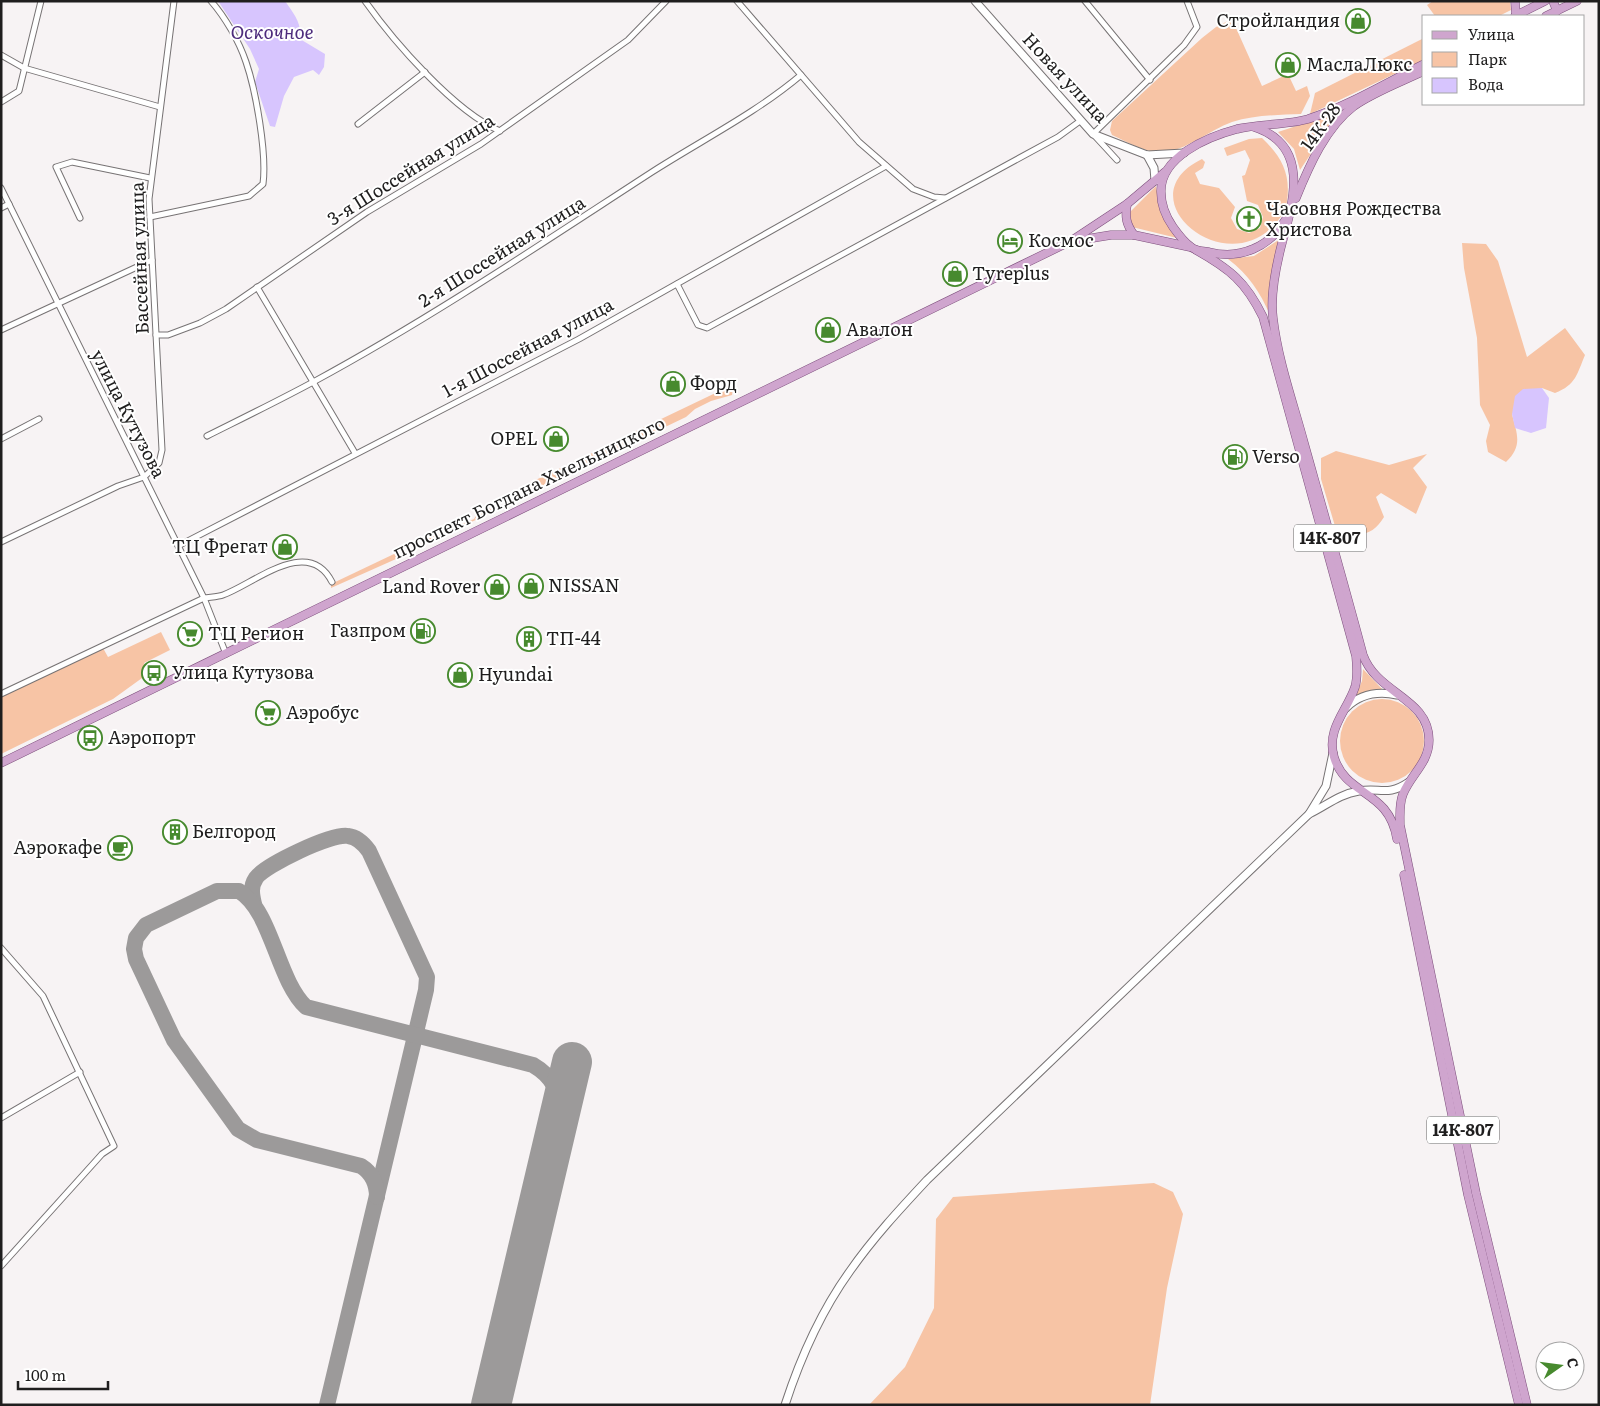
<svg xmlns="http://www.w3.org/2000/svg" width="1600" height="1406" viewBox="0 0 1600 1406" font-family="Literata,serif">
  <rect width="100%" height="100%" fill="#f7f3f4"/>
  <!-- green -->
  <g fill="#f7c4a5">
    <polygon points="1433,1 1510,1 1511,10 1499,16 1435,16 1427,5"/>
    <path d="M1232 19 1262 86 1288 74 1296 91 1307 86 1310 96 1301 114C1279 115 1254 115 1232 122 1209 130 1184 153 1159 152 1143 152 1126 141 1112 135L1110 130 1112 121 1202 38 1216 27Z"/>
    <polygon points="1424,38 1424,60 1310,114 1315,93"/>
    <polygon points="1339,112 1300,170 1294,149 1278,132"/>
    <path d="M1262 138C1281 156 1291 173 1287 201 1286 213 1278 221 1270 229 1218 277 1126 196 1202 159L1205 162 1203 168 1195 173 1200 184 1219 188 1235 207 1231 218 1237 229 1249 233 1260 228 1263 217 1258 205 1247 201 1242 176 1245 175 1250 160 1245 150 1227 156 1224 148 1249 139Z"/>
    <polygon points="1156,186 1161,214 1177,238 1132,227 1129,213"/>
    <path d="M1280 239 1270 315C1260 292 1249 275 1228 259L1254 256Z"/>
    <path d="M1462 243 1486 244 1498 261 1527 357 1565 328 1585 355C1577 374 1576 385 1555 393L1542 388 1512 414C1517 434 1523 446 1506 462L1488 452 1486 441 1490 425 1480 405 1477 338 1464 268Z"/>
    <polygon points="728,387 733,388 732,395 711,401 695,409 686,417 638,440 633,439 634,432"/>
    <polygon points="624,438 628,442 625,446 529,492 524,492 525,485"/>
    <path d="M1336 451 1389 465 1427 454 1413 468 1427 487 1416 514 1381 493 1376 497 1384 517C1376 530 1367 536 1352 534L1340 543 1321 479V458Z"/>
    <polygon points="489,508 492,510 491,513 421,545 421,541 474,519 477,514"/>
    <polygon points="394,554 397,555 396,559 331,588 331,584"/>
    <polygon points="161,632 170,650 144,663 149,673 113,699 1,754 1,697 103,648 108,657"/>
    <polygon points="1363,669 1383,690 1368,691 1355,697 1362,681"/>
    <circle cx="1382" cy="741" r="42"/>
    <polygon points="1154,1183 1173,1192 1183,1214 1167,1288 1150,1405 869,1405 905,1367 934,1308 936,1219 953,1197"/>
  </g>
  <!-- water -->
  <g fill="#d7c5fe">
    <path d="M218 1H285C294 14 302 23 300 39L325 54 324 67 319 75 313 70 294 77 284 96 275 127 270 126 255 82 259 69 250 49Z"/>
    <polygon points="1542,388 1549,398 1546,428 1531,433 1515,428 1512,414 1515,396 1523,389"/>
  </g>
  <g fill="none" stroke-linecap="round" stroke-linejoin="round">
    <!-- taxiway -->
    <g stroke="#9c9a9a" stroke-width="16">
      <path d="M254 904C252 895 250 887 256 878 265 865 332 833 348 836 357 837 364 844 369 851L427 977 426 990 327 1405"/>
      <path d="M377 1197C377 1183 372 1173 361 1166L257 1140 238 1129 174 1040 136 959 134 949 136 938 146 925 217 891H239C272 911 277 980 306 1007L533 1065C552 1076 560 1091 560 1113"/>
    </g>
    <!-- runway -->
    <polyline stroke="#9c9a9a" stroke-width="40" points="491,1405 572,1062"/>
    <defs>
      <g id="street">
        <path d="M365 1C394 42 455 112 500 131"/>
        <polyline points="737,1 859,142 913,189 934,197 945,198"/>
        <polyline points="1085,1 1150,80"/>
        <polyline points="1,55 24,68 160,107"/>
        <polyline points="1,102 19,91 41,1"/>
        <polyline points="358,124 425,72"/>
        <polyline points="1117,160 1093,134 1184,45 1197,27 1187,1"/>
        <polyline points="1,188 204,598 226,654"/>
        <polyline points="1,208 9,204"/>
        <path d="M150 217 249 196 263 184C267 154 256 91 246 62 239 41 225 17 211 1"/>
        <polyline points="80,218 56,167 72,162 150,178"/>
        <polyline points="677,284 698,325 707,328 1058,137 1080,121"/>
        <polyline points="257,287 355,453"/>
        <polyline points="1,330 152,260"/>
        <polyline points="156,335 168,335 200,323 226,309 367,212 481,144 628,40 666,1"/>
        <path d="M207 436C243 418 280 400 315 381 431 318 541 244 652 172 702 140 756 113 801 75"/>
        <polyline points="1,439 39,419"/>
        <polyline points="1,542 118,486 144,477 159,463 162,450 149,199 174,1"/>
        <polyline points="178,546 579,339 886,166"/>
        <path d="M1 694 204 598C210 597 218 597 223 595 254 584 308 535 332 582"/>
        <polyline points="1,948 43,996 114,1146 102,1154 1,1266"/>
        <polyline points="1,1118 80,1072"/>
      </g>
      <g id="secondary">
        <polyline points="975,1 1093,134 1147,155 1184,153"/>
        <polyline points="1147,155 1154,168 1155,181"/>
        <path d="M1346 708C1360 694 1378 691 1397 695"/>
        <polyline points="1309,814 1326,786 1333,753"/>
        <path d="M785 1405C800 1359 822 1310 850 1271 873 1238 900 1209 927 1180L1309 814C1326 806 1339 794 1359 791 1380 787 1387 797 1409 782"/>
      </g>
      <g id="primary">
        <polyline points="1515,1 1516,15"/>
        <polyline points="1553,1 1557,11"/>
        <polyline points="1515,16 1545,1"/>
        <polyline points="1546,16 1577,1"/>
        <path d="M1254 127C1310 145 1294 200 1282 243 1276 266 1270 295 1273 318 1278 361 1293 402 1304 443 1324 514 1344 584 1363 655 1377 694 1429 698 1429 740 1429 763 1411 774 1403 794 1399 804 1400 814 1400 825L1476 1193 1527 1405"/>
        <path d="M1296 198C1309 166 1326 127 1354 106 1374 92 1401 82 1424 71"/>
        <path d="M1127 204C1125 217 1126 224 1134 235"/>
        <path d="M1286 219C1270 247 1240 260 1209 252 1202 251 1196 251 1191 247 1184 242 1178 234 1173 227 1166 217 1161 205 1161 192 1160 157 1207 137 1237 129 1258 124 1288 125 1308 119 1348 106 1386 83 1424 64"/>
        <polyline points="1074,241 1111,235 1134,235 1190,247"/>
        <path d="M1196 250C1230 269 1246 282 1263 317L1356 656C1357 666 1358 677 1355 687 1347 711 1326 729 1334 757 1346 797 1389 789 1397 839"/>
        <polyline points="1,763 1071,241 1127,204 1165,172"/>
        <polyline points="1404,875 1468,1195 1519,1405"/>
      </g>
    </defs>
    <!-- street casing -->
    <use href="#street" stroke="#777374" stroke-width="7"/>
    <!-- secondary casing -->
    <use href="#secondary" stroke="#777374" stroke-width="9"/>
    <!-- primary casing -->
    <use href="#primary" stroke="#7d4f7c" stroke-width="9"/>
    <!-- street -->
    <use href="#street" stroke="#fff" stroke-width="5"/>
    <!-- secondary -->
    <use href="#secondary" stroke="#fff" stroke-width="7"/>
    <!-- primary -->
    <use href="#primary" stroke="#cfa5ce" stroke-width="8"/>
  </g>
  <!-- icons -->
  <defs>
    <symbol id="shop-ring" viewBox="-11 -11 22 22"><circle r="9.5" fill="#fff" stroke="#478a2e" stroke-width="1.5"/><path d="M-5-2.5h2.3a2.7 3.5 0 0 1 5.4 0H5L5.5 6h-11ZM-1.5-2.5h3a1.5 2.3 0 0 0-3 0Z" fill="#478a2e"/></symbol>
    <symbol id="church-ring" viewBox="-11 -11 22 22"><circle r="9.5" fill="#fff" stroke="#478a2e" stroke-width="1.5"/><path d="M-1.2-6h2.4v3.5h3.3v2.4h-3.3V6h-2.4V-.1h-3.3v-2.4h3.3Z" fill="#478a2e"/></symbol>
    <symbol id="hotel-ring" viewBox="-11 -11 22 22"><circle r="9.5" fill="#fff" stroke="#478a2e" stroke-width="1.5"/><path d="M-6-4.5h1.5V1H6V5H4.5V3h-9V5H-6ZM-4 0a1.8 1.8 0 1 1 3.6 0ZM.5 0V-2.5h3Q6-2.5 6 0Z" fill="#478a2e"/></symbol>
    <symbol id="fuel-ring" viewBox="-11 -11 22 22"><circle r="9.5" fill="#fff" stroke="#478a2e" stroke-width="1.5"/><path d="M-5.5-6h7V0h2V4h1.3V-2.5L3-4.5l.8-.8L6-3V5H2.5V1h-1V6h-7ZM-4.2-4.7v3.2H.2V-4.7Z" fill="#478a2e"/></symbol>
    <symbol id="supermarket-ring" viewBox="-11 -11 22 22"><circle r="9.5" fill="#fff" stroke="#478a2e" stroke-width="1.5"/><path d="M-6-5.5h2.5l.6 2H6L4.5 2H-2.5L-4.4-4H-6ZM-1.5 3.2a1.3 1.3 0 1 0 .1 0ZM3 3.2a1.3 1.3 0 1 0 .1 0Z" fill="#478a2e"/></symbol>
    <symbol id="building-ring" viewBox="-11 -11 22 22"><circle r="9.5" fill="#fff" stroke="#478a2e" stroke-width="1.5"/><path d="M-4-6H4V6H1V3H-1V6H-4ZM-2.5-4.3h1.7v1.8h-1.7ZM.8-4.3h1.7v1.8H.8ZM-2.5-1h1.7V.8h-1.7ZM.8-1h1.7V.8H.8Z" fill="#478a2e"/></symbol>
    <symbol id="bus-ring" viewBox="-11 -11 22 22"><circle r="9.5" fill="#fff" stroke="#478a2e" stroke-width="1.5"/><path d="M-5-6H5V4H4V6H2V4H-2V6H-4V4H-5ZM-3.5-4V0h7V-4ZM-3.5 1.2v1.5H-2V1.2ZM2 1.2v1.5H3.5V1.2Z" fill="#478a2e"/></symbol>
    <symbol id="cafe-ring" viewBox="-11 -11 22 22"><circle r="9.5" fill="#fff" stroke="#478a2e" stroke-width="1.5"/><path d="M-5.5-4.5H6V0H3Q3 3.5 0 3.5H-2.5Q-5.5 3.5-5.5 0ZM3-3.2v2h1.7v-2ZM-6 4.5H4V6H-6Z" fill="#478a2e"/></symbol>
  </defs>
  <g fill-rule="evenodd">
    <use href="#shop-ring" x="1344" y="7" width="28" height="28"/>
    <use href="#shop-ring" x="1274" y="51" width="28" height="28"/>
    <use href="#church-ring" x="1235" y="205" width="28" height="28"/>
    <use href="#hotel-ring" x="996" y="227" width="28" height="28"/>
    <use href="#shop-ring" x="941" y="260" width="28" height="28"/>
    <use href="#shop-ring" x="814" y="316" width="28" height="28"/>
    <use href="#shop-ring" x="659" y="370" width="28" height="28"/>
    <use href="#shop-ring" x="542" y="425" width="28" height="28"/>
    <use href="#fuel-ring" x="1221" y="443" width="28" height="28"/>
    <use href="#shop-ring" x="271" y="533" width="28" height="28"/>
    <use href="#shop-ring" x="517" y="572" width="28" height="28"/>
    <use href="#shop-ring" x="483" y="573" width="28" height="28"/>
    <use href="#fuel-ring" x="409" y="617" width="28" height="28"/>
    <use href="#supermarket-ring" x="176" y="620" width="28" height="28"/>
    <use href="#building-ring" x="515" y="625" width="28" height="28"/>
    <use href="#bus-ring" x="140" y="659" width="28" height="28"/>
    <use href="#shop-ring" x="446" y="661" width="28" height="28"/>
    <use href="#supermarket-ring" x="254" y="699" width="28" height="28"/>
    <use href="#bus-ring" x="76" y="724" width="28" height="28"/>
    <use href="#building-ring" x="161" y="818" width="28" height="28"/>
    <use href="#cafe-ring" x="106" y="834" width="28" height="28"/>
  </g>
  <g text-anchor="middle" stroke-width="4" stroke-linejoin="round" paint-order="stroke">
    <!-- shield labels -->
    <g fill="#fff" stroke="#626262" stroke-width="1">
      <rect x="1294" y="524.5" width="72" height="27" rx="4"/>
      <rect x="1427" y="1116.5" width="72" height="27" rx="4"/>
    </g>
    <g font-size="16" font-weight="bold" fill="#1f1e1e">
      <text x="1330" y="544">14К-807</text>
      <text x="1463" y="1136">14К-807</text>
    </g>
    <!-- poi labels -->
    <g font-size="18" fill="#1f1e1e" stroke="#fff" text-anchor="start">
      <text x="1340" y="27" text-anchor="end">Стройландия</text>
      <text x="1306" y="71">МаслаЛюкс</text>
      <text x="1266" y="215">Часовня Рождества<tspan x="1266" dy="21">Христова</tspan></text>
      <text x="1028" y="247">Космос</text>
      <text x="972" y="280">Tyreplus</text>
      <text x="846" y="336">Авалон</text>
      <text x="690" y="390">Форд</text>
      <text x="538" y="445" text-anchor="end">OPEL</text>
      <text x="1252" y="463">Verso</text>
      <text x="268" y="553" text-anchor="end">ТЦ Фрегат</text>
      <text x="548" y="592">NISSAN</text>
      <text x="480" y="593" text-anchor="end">Land Rover</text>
      <text x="406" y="637" text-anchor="end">Газпром</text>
      <text x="208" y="640">ТЦ Регион</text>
      <text x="546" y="645">ТП-44</text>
      <text x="172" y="679">Улица Кутузова</text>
      <text x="478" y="681">Hyundai</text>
      <text x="286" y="719">Аэробус</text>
      <text x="108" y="744">Аэропорт</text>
      <text x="192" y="838">Белгород</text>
      <text x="102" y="854" text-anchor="end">Аэрокафе</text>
    </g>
    <!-- street labels -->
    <g font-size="18" fill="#1f1e1e" stroke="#fff">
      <text transform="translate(1065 78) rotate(47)" y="6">Новая улица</text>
      <text transform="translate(1321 127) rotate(-54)" y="6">14К-28</text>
      <text transform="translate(411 170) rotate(-32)" y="6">3-я Шоссейная улица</text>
      <text transform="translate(502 252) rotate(-32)" y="6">2-я Шоссейная улица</text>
      <text transform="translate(140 258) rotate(-92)" y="6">Бассейная улица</text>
      <text transform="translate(528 348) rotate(-28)" y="6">1-я Шоссейная улица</text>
      <text transform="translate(128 414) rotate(63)" y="6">улица Кутузова</text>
      <text transform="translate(529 488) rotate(-26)" y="6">проспект Богдана Хмельницкого</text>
    </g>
    <!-- water labels -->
    <g font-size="19" font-style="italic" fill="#4d2c7c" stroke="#fff">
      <text x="272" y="39">Оскочное</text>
    </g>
  </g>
  <!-- border -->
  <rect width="1600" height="1406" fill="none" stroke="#1f1e1e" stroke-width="5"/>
  <!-- legend -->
  <rect x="1422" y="15" width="162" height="90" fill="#ffffff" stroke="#a5a5a5"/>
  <rect x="1432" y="31" width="25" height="8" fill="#cfa5ce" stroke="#a5a5a5"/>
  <text x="1468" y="40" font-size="15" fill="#1f1e1e">Улица</text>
  <rect x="1432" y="52" width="25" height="15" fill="#f7c4a5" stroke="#a5a5a5"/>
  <text x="1468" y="65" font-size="15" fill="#1f1e1e">Парк</text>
  <rect x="1432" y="78" width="25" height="15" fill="#d7c5fe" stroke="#a5a5a5"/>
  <text x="1468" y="90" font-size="15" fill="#1f1e1e">Вода</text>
  <!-- north arrow -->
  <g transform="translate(1560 1366) rotate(76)"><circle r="24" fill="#ffffff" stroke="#a5a5a5"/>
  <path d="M0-4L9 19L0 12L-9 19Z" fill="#478a2e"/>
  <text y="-8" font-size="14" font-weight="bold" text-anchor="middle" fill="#1f1e1e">С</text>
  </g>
  <!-- scale -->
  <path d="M18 1381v8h90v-8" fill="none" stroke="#1f1e1e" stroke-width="2.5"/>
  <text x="25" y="1381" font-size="15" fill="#1f1e1e" stroke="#ffffff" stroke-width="4" paint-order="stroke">100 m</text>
</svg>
